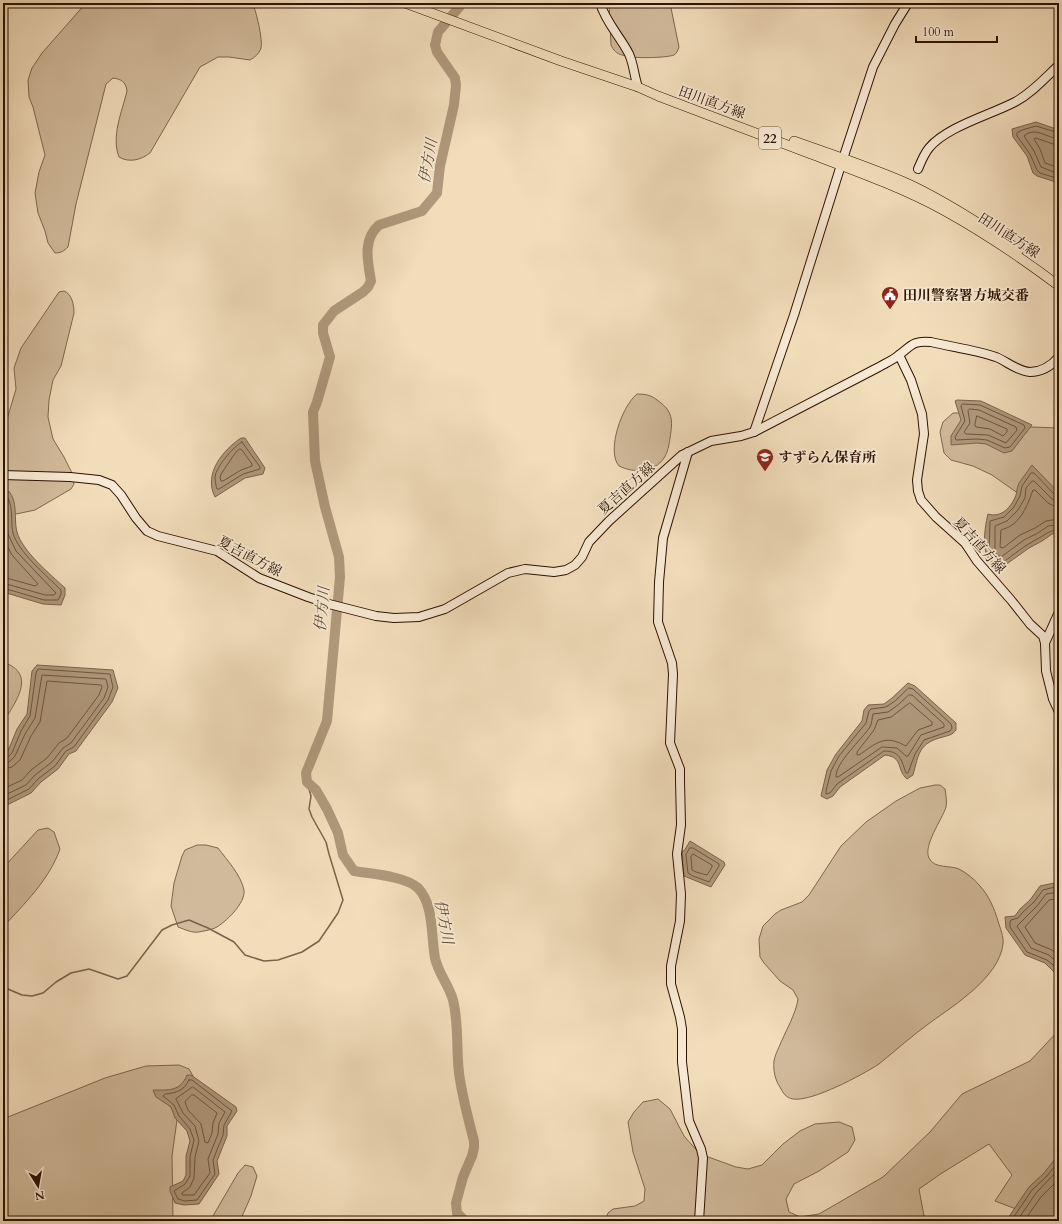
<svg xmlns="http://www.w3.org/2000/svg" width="1062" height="1224" viewBox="0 0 1062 1224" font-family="Cardo,'Noto Serif JP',serif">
  <rect width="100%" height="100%" fill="#f2ddbb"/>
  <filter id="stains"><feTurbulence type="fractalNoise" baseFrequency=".005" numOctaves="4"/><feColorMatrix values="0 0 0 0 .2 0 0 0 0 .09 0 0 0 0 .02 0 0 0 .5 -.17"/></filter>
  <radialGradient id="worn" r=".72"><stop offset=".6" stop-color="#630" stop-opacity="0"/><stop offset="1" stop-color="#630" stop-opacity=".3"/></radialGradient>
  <!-- green -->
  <g fill="#d1ba9b" stroke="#7f664e">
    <path d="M86 3 246 4 254 7C257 15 263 41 261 48 259 54 255 57 250 60L229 57H218L200 67 150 153C141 160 129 163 119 157 111 136 122 112 127 91 126 82 121 79 113 78L106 84 76 204 68 247C64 251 61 253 55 253L48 243 45 231 38 213 35 193 39 172 45 155 33 107 29 97 28 80 32 68 42 53Z"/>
    <path d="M609 3H670L679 47C678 50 677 53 674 55 666 58 630 59 622 55 617 54 613 50 611 45Z"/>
    <path d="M64 291C72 294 74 305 74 313L61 366 53 380 49 400 48 417 53 439 64 457 73 475 74 484 71 489 35 510 16 514 3 513V433L16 389 14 368 21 348 59 292Z"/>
    <path d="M637 394C645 394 651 395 657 400 673 411 673 420 670 438 669 445 668 452 664 458 654 473 633 473 619 466 606 451 622 406 637 394Z"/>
    <polygon points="953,413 961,413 1031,427 1059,428 1059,497 1019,494 992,475 973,466 951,460 944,453 940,432 943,422"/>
    <path d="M3 662C38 674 15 702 3 723Z"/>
    <path d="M935 785H940L945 789C946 795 947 802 946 807 942 820 923 845 929 858 934 869 950 865 959 869 967 873 975 880 980 886 989 896 994 908 998 921 1000 928 1004 937 1003 944 999 977 956 1004 931 1022 913 1035 896 1050 879 1064 862 1075 812 1102 793 1099 786 1098 783 1093 780 1087 775 1080 773 1070 774 1061 775 1056 777 1051 779 1047 785 1032 796 1014 798 999L793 990 780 981 764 963 760 957 759 939 763 926 775 914 781 910 802 902 809 895 841 846 866 822 896 801 920 788Z"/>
    <path d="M48 828 54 832 60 849C49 880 25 903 3 927V868L38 830Z"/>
    <path d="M197 845H206L218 848C227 860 241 875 244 890 246 903 225 923 215 928 210 930 204 931 199 932 192 933 186 930 178 927L171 906 174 883 182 856 185 850Z"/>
    <polygon points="1059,1030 1059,1168 1016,1209 995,1201 1012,1175 989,1144 942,1173 919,1189 924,1216 944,1221 609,1221 606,1218 608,1213 613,1209 635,1206 644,1201 645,1189 633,1152 628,1122 634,1112 643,1102 658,1099 670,1109 684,1136 700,1154 736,1167 748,1169 762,1165 783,1144 800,1131 815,1124 839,1122 852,1127 855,1140 848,1152 819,1171 794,1184 786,1199 789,1212 800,1217 819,1214 883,1177 930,1132 962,1094 1030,1061"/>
    <polygon points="179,1065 189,1069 193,1076 177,1120 172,1156 173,1221 3,1221 3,1119 105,1078 146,1066"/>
    <polygon points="245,1165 253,1167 257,1176 251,1196 240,1221 210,1221 238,1173"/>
  </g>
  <!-- water -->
  <g fill="#af987b" stroke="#7b624a">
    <polygon points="1036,122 1059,130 1059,183 1037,176 1033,173 1027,156 1013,137 1012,129"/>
    <polygon points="957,400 981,401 1032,425 1012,451 1004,453 986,444 977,443 951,445 951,436 961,420 955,401"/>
    <path d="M241 438H245L265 468 263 474 245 478 215 497C203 474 223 450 241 438Z"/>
    <path d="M1032 465 1059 493V534H1052L1042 541 1029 548 1001 568C979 564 984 530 988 514 1001 518 1011 508 1016 495 1017 491 1017 487 1019 483 1023 477 1028 471 1032 465Z"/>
    <path d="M3 487C20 496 13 517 17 532 22 551 51 575 65 588V595L61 605 43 604 3 592Z"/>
    <polygon points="37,665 113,670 118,688 112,702 76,751 69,754 58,769 41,782 31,793 3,807 3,756 8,751 17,729 27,714 32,671"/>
    <path d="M908 683 915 686 956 723V730C952 735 950 735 943 737 919 743 919 753 913 775L907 779C896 770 904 757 885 755L840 787 833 796 827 799 821 796 827 770 836 754 862 721 864 710 868 705 884 704 892 698Z"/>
    <polygon points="690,841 724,862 725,865 711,887 684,876 682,851 684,851"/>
    <polygon points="1059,882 1059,972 1056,974 1045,963 1025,955 1006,928 1005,917 1015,916 1020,909 1030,900 1040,886"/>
    <path d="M187 1075H191L236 1107 237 1111 227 1126V1136L217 1161 219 1174 199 1204 184 1205 175 1203 170 1191V1187L183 1181 186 1175V1156L190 1141 187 1131 175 1118 171 1107 156 1097 153 1090C168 1090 180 1092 187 1075Z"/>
    <polygon points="1059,1154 1059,1221 1006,1221 1029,1187 1044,1173"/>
  </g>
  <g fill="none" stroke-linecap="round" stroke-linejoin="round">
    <!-- shore -->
    <g stroke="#6e543e" stroke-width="1">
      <polyline points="1059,133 1036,126 1022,130 1017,133 1017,136 1030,154 1037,170 1040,173 1059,179"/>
      <path d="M1059 139C1047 138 1035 126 1024 136L1034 151 1041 167 1059 174"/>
      <polyline points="1059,145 1053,144 1036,138 1034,139 1040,149 1045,163 1059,168"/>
      <polygon points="963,404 980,405 1024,425 1025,428 1010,447 1005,448 987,440 977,439 956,440 955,437 965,421 961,406"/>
      <polygon points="970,409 979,410 1016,427 1017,430 1006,443 988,435 966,434 964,432 970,423 968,411"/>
      <polygon points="977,416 1007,429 1007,432 1003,436 990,429 976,427 975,425"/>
      <path d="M242 442 260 467V469L243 474 219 489H217C216 486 215 481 215 477 216 467 233 447 242 442Z"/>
      <polygon points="240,449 242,450 252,464 252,466 241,470 223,481 221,481 220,478 221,474 236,452"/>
      <path d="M3 492C15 502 10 520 13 533 18 552 47 576 61 590V594L58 600H44L3 588"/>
      <path d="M1059 495H1055L1034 473H1031L1022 486 1020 496 1014 507 1004 517 990 521 989 552 991 556 1001 564C1014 554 1024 546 1039 538 1046 534 1050 530 1059 530"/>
      <polyline points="3,501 6,509 8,534 16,551 56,593 54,595 45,595 3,583"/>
      <polyline points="1059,501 1052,499 1034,481 1032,481 1026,488 1025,498 1018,510 1007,521 995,526 995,553 1001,557 1024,540 1038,533 1048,526 1059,525"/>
      <path d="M1059 507 1054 506 1048 503 1035 490H1033C1028 503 1023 519 1009 527 1007 528 1003 529 1001 530L1000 547 1003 548 1020 535 1035 528 1046 521 1059 519"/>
      <polyline points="3,538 12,555 38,584 35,586 3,577"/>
      <path d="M909 688 913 689 951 724 952 728 950 731 924 740 915 754 908 773H906C901 759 900 751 884 751L837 784 830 793 826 794V791L831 771 839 756 866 723 869 711 871 709 886 707 895 701Z"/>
      <path d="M909 695H912L944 724V727L921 735 908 756H906L897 748 882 747 838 777H836C835 763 862 739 870 727 872 723 872 718 873 714L888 712 898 705Z"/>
      <path d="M910 703 932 722V725L918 730 906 746C903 745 901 743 897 742 882 736 871 747 859 755H857V752L874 730 878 720 891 717Z"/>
      <polyline points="3,758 7,758 12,753 21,731 30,716 36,673 38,669 110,674 113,687 108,700 74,747 66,751 55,766 38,779 29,789 3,802"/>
      <polyline points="3,763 9,762 15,756 25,734 35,718 42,675 106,679 108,687 104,698 71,743 63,748 52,762 35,775 26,785 3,796"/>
      <polyline points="3,769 12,767 20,760 31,736 40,722 47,681 101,685 102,687 99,695 67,738 59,743 47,758 31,770 22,780 3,789"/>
      <polygon points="690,848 693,848 719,864 719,866 709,882 693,876 688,873 686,855"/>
      <polygon points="693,854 712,865 712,867 707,875 696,872 692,870 691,857"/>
      <polyline points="1059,886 1043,890 1034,902 1023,912 1018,918 1011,920 1010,922 1010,927 1027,952 1047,960 1059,970"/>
      <polyline points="1059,892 1046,894 1037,906 1017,926 1031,948 1049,955 1059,964"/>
      <polyline points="1059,898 1049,900 1025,927 1035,943 1052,950 1059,956"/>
      <path d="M189 1080H192L232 1111 224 1125 223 1135 213 1160 215 1174 197 1200 185 1201 178 1199 174 1191 185 1184 190 1176V1157L194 1140 190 1129 179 1116 174 1105 163 1096 165 1094C176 1093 184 1091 189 1080Z"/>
      <polygon points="193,1087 225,1112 219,1123 218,1134 208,1159 210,1173 194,1195 182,1195 182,1193 190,1187 194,1178 195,1157 199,1141 195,1126 183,1113 176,1099"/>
      <polygon points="192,1095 194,1095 217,1113 213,1123 212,1133 208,1143 205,1142 201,1124 188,1110 185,1102"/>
      <polyline points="1011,1221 1032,1190 1047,1176 1059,1161"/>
      <polyline points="1017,1221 1036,1193 1059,1169"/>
      <polyline points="1024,1221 1041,1197 1059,1179"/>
    </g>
    <!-- stream -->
    <polyline stroke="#7b624a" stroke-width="1.5" points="3,987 22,995 32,996 43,993 56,982 71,973 89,969 118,979 127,976 162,930 172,925 189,920 208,928 234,942 245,955 264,961 278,960 302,952 319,941 338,913 343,900 329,854 326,842 312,817 309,809 311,796 307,782"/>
    <!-- river -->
    <path stroke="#af987b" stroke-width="10" d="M460 3V6L438 32 435 45 437 52 455 78 456 85 454 105 440 166 437 193 422 211 379 225C362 240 368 262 371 281L368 287 363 292 334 311 323 325V333L330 357 317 402 313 412 315 461 325 507 339 557 340 577 327 721 306 773 307 782 316 790 327 809 338 833 343 855 354 871C371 874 405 876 418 888 434 904 431 937 435 958 438 973 449 985 453 1000 459 1024 456 1048 459 1073 462 1096 468 1118 474 1141V1148L472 1156 463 1177 456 1203 457 1213 465 1221"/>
    <defs>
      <g id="secondary">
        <path d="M600 3C606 23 620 36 629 54 634 65 634 76 638 87"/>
        <path d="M918 169C921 162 924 154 929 148 946 127 990 115 1015 102 1032 93 1045 78 1059 65"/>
        <polyline points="899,355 911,380 922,414 924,434 917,480 918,491 921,500 936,517 965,543 977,561 1011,600 1030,624 1043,636 1045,643 1046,671 1053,699 1059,712"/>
        <polyline points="754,432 794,315 841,165 873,67 895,24 908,3"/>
        <polyline points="688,452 663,538 659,582 658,622 672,663 673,674 670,743 680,769 680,780 681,825 677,854 681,894 680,921 671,966 671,984 680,1017 682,1029 682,1062 689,1121 701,1149 703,1158 699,1221"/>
        <path d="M3 475 70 477 99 480 112 485 121 495 136 518 147 531 158 536 217 551 259 578 308 597 329 604 376 616 394 618 419 617 445 609 508 573 525 569 554 572 566 570 575 565 582 557 589 542 609 521 682 455 711 441 741 436 754 432 879 367C886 363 893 360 899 355 911 346 913 340 931 342 952 347 976 350 996 357 1008 362 1017 371 1030 372 1042 372 1052 365 1059 357"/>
        <polyline points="1045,643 1059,612"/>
      </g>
      <g id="primary">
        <path d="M405 3 561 61 638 87 658 96C709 115 760 135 811 154 856 171 903 188 945 211 985 233 1023 259 1059 286"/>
        <path d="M794 141C833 155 873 168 911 185 949 203 984 226 1019 250"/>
      </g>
    </defs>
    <!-- secondary casing -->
    <use href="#secondary" stroke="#2d1100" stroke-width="10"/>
    <!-- primary casing -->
    <use href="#primary" stroke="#2d1100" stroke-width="10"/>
    <!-- secondary -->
    <use href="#secondary" stroke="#f7e9d3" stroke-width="8"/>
    <!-- primary -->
    <use href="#primary" stroke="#f2ddbb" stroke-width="9"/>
  </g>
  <!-- icons -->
  <defs>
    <symbol id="civic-pin" viewBox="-11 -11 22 30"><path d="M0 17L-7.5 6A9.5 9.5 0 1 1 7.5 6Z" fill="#8f2418" stroke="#f7e9d3"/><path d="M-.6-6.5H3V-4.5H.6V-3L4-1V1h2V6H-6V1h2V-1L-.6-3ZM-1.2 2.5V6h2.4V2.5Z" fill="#fff"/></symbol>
    <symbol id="school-pin" viewBox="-11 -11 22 30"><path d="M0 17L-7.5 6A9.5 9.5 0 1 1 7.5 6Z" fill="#8f2418" stroke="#f7e9d3"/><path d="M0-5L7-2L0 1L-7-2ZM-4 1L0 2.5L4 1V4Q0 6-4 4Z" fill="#fff"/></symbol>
  </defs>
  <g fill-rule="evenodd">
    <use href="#civic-pin" x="880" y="285" width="20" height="27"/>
    <use href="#school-pin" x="755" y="447" width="20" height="27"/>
  </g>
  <g text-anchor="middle" stroke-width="3.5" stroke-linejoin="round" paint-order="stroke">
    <!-- shield labels -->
    <rect fill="#f7e9d3" stroke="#6a523f" stroke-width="1" x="759" y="127" width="22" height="22" rx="3"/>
    <g font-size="13" font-weight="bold" fill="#2d1100">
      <text x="770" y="143">22</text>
    </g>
    <!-- street labels -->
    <g font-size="14" fill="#2d1100" stroke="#f7e9d3">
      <text transform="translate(712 102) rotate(20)" y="5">田川直方線</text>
      <text transform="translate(1009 235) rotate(33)" y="5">田川直方線</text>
      <text transform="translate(626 488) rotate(-42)" y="5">夏吉直方線</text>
      <text transform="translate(980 545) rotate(48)" y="5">夏吉直方線</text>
      <text transform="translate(250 556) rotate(28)" y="5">夏吉直方線</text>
    </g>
    <!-- poi labels -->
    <g font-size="14" font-weight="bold" fill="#2d1100" stroke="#f7e9d3" text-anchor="start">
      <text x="903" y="300">田川警察署方城交番</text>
      <text x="778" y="462">すずらん保育所</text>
    </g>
    <!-- water labels -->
    <g font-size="15" font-style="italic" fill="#614731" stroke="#f7e9d3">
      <text transform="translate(428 161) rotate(-80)" y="5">伊方川</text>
      <text transform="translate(322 609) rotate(-85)" y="5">伊方川</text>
      <text transform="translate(444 922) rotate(79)" y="5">伊方川</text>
    </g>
  </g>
  <!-- margin -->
  <rect width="1062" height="1224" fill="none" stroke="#f2ddbb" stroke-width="16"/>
  <rect x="4" y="4" width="1054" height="1216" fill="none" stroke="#2d1100" stroke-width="2"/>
  <rect x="8" y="8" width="1046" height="1208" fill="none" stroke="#2d1100"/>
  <!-- north arrow -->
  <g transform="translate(38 1186) rotate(169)" stroke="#f7e9d3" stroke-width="3" paint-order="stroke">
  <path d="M0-3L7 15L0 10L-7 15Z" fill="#2d1100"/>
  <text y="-6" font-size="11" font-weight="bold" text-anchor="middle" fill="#2d1100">N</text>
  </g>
  <!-- scale -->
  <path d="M916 36v6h81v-6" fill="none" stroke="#2d1100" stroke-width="2"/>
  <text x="922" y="36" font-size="12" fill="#2d1100" stroke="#f7e9d3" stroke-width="3" paint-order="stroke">100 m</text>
  <rect width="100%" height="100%" filter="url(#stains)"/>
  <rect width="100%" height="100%" fill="url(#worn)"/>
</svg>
